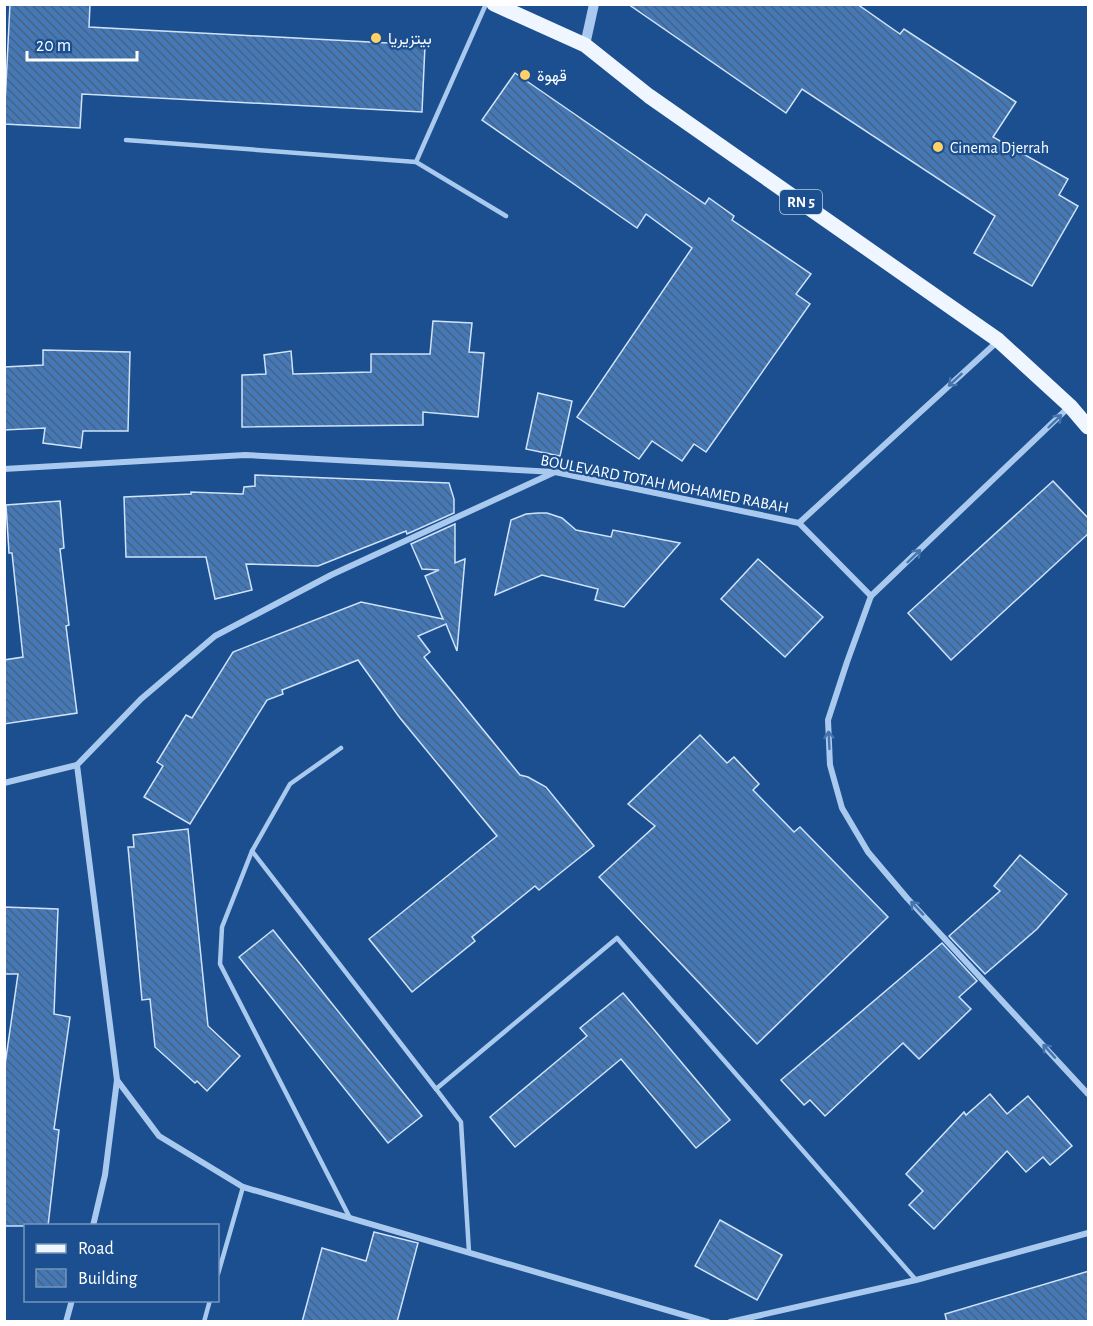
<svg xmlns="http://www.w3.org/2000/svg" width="1093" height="1326" viewBox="0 0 1093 1326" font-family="'Alegreya Sans',Vazirmatn,sans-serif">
  <defs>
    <pattern id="building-back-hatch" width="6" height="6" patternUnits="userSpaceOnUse" patternTransform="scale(1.5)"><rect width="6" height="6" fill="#4478b7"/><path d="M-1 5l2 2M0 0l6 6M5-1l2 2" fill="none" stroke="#486282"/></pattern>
  </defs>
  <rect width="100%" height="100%" fill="#1b4f8f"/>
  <!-- building -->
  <g fill="url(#building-back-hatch)" stroke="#cfe3fa" stroke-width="1.5">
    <polygon points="10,4 90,4 89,27 425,45 422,112 82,94 80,128 4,124"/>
    <polygon points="628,4 857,4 900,34 904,29 1016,102 993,137 1068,179 1059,195 1078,206 1032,286 974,253 995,216 802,89 786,113"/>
    <polygon points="515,73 705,204 709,198 734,216 732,220 811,274 796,294 810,304 706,452 694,444 682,461 652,441 639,459 577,417 692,248 646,214 637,228 482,120"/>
    <polygon points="433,321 472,323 469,352 484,353 478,417 423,412 423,425 242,427 242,375 266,374 264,355 291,351 293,374 371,372 371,354 430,354"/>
    <polygon points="43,350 130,352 128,431 83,431 81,448 43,443 45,428 4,430 4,367 43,365"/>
    <polygon points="538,393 572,401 560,456 526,449"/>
    <polygon points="255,475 449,483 454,499 454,513 407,534 406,531 318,566 246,564 252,590 215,599 206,557 126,557 124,497 191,494 191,492 243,494 244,487 255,486"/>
    <polygon points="1053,481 1089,519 1089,533 951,660 908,613"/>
    <polygon points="60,501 64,548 60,549 69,625 66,626 77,713 4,724 4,660 23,657 12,553 9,553 6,505"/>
    <polygon points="538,513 547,513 562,518 576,530 611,537 613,530 680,543 624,607 595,600 598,589 542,575 495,595 511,520 526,514"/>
    <polygon points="455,524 455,563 465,559 457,651 446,624 418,636 430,652 424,657 520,775 528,777 546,787 594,846 539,890 535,886 472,937 475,941 412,992 369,939 497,836 400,718 358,660 282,690 283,694 267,700 190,824 144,797 163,766 157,762 186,715 192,718 233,652 361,602 443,619 425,576 439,570 422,569 411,544"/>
    <polygon points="758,559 823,617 785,657 721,599"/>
    <polygon points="700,735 727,763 734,757 759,784 753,790 794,832 800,827 888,917 757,1044 599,877 655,826 628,804"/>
    <polygon points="188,829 208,1026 240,1056 207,1091 197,1081 195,1083 155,1047 150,999 142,1000 128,847 134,847 133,835"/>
    <polygon points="1020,855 1067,894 1037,929 985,974 949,936 1000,891 994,886"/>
    <polygon points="4,907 58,909 54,1014 70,1017 54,1129 59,1130 48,1226 4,1226 4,1072 18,974 4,974"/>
    <polygon points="273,930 422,1116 388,1143 239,957"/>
    <polygon points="942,943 977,981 959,997 971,1009 919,1059 903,1043 825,1116 810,1100 804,1105 781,1080"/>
    <polygon points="623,993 730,1120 696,1148 621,1059 515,1147 490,1117 587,1036 580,1028"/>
    <polygon points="990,1094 1007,1114 1028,1096 1072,1146 1050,1165 1043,1157 1026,1172 1007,1151 934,1229 909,1205 923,1191 906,1174 964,1112 966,1115"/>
    <polygon points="720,1220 782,1255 757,1300 695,1266"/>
    <polygon points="374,1232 418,1243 397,1322 302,1322 322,1248 366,1261"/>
    <polygon points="1089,1271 1089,1322 947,1322 945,1314"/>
  </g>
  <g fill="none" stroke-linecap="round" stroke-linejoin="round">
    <!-- service -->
    <g stroke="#a9c9ee" stroke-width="4.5">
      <polyline points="126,140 416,162 506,216"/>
      <polyline points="416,162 486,4"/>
      <polyline points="341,748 290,784 252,851 436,1089 617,938 916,1280"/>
      <polyline points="252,851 222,927 220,964 350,1218"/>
      <polyline points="436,1089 461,1122 469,1252"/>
      <polyline points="218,1274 243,1187"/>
      <polyline points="204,1322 210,1300"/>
    </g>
    <!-- minor -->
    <g stroke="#a9c9ee" stroke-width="6">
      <polyline points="1070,406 871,596 847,662 828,720 830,765 842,808 868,852 907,898 1088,1094"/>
      <polyline points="4,469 245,455 555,472 799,523 871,596"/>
      <polyline points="799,523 998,341"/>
      <polyline points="4,783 77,765"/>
      <polyline points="117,1080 159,1136 243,1187 708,1322"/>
      <polyline points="93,1226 105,1175 117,1080 77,765 141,699 215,636 331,575 555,472"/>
      <polyline points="66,1322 72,1300"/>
      <polyline points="730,1322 916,1280 1088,1233"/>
    </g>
    <!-- tertiary -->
    <polyline stroke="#a9c9ee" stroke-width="10" points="585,45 594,4"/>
    <!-- primary -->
    <polyline stroke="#f0f6ff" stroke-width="15" points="494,4 585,45 649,96 998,340 1070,406 1088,427"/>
  </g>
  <!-- one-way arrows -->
  <defs><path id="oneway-shaft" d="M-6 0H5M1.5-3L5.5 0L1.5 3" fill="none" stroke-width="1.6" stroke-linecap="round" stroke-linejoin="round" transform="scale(1.5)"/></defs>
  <g stroke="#4674ac">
    <use href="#oneway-shaft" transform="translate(955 380) rotate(137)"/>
    <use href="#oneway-shaft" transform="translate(1055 421) rotate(-44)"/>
    <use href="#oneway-shaft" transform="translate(914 556) rotate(-44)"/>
    <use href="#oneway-shaft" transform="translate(829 740) rotate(-93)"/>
    <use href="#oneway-shaft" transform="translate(917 908) rotate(-133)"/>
    <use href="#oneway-shaft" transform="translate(1049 1051) rotate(-132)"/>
  </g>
  <!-- markers -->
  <g fill="#ffd166" stroke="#1b4f8f" stroke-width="2">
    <circle cx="376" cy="38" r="6"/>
    <circle cx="525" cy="75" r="6"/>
    <circle cx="938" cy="147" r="6"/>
  </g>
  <g text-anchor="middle" stroke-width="4.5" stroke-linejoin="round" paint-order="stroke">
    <!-- shield labels -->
    <rect fill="#1b4f8f" stroke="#bbcadd" stroke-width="1.5" x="780" y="190" width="42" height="24" rx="4.5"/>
    <g font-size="15" font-weight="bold" fill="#fff">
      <text x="801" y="207">RN 5</text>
    </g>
    <!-- poi labels -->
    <g font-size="16" fill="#fff" stroke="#1b4f8f" text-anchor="start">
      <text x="388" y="44">بيتزيريا</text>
      <text x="537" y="81">قهوة</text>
      <text x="950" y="153">Cinema Djerrah</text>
    </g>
    <!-- street labels -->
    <g font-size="16" fill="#fff" stroke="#1b4f8f">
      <text transform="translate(665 483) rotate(11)" y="6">BOULEVARD TOTAH MOHAMED RABAH</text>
    </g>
  </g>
  <!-- border -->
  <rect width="1093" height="1326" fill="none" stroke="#ffffff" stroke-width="12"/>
  <!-- legend -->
  <rect x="24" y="1224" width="195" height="78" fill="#1b4f8f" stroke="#7695bc" stroke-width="1.5"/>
  <rect x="36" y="1244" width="30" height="9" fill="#f0f6ff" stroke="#7695bc" stroke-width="1.5"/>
  <text x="78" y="1254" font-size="18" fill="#ffffff">Road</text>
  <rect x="36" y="1269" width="30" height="18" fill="url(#building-back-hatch)" stroke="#7695bc" stroke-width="1.5"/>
  <text x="78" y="1284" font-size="18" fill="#ffffff">Building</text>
  <!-- scale -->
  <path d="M27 51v9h110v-9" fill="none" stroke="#ffffff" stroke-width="3"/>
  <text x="36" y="51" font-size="18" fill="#ffffff" stroke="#1b4f8f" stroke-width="4.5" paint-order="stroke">20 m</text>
</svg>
